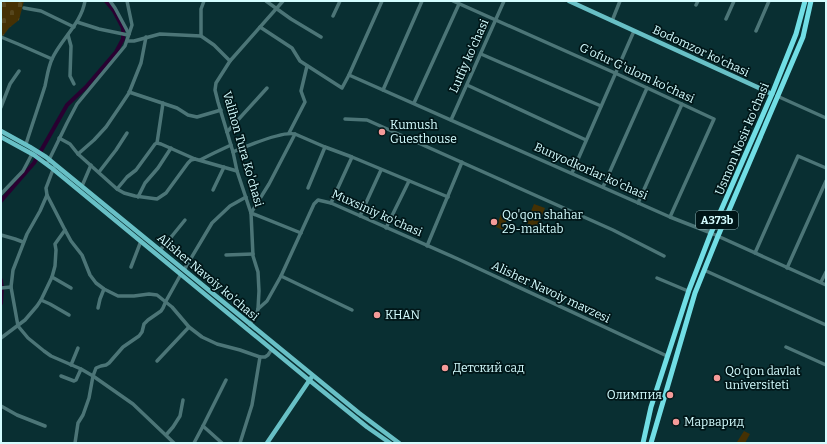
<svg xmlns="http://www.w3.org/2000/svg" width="827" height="444" viewBox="0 0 827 444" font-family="Bitter,serif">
  <defs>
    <pattern id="cemetery-stones" width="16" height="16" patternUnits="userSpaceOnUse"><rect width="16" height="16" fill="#453104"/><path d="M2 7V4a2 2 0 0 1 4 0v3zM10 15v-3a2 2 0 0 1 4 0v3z" fill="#56461d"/></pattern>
  </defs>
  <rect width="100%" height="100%" fill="#092f32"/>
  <!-- grass -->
  <g fill="#453104">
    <polygon points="534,204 545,208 537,228 526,223"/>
    <polygon points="501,214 508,217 503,230 496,227"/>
    <polygon points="744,431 750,434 745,443 739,443 737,442"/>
  </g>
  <!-- cemetery -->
  <polygon fill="url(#cemetery-stones)" points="1,1 24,1 19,20 9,28 3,36 1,35"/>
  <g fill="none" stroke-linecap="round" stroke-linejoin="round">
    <!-- canal -->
    <g stroke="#290031" stroke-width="4">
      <polyline points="1,201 34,163 67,105 86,87 116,52 123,39 123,28 114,11 106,1"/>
      <polyline points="1,280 2,288 1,303"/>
    </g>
    <!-- minor -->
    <g stroke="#4c7577" stroke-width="3.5">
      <polyline points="110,1 115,8 129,34"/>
      <polyline points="266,1 291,19 321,37"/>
      <polyline points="453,1 615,73 714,119 670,217"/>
      <polyline points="696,5 698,1"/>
      <polyline points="24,8 41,11 74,27"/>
      <polyline points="333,16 340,1"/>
      <polyline points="726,19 734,1"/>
      <polyline points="612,21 620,1"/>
      <polyline points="77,22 99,29 128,35"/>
      <polyline points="260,27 292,48 300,61 342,88 349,75 382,1"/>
      <polyline points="756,31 769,1"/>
      <polyline points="68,35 71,46 70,76 74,84"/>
      <polyline points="201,36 201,9 204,1"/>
      <polyline points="1,37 18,44 52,59"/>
      <polyline points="127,41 134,41 160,34 201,36 214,45 230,61"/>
      <polyline points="481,54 601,106"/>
      <polyline points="349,75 670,217 711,233 826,285"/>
      <polyline points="467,85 586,140"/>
      <polyline points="383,90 422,1"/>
      <polyline points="129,92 177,108 188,115 197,117 221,110"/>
      <polyline points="777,96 826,118"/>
      <polyline points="414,103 459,4"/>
      <polyline points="1,107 10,84 19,71"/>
      <polyline points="345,119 367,120 613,230 664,256"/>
      <polyline points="451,120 504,1"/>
      <polyline points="227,132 267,88"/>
      <polyline points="289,133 305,102 301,91 307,66"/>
      <polyline points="295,134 269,184 251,213 301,233"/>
      <polyline points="59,138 70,144 78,154 117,189 124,193 135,196 157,199 166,193 188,163 191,160 195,159 237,171"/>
      <polyline points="157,143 163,103"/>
      <path d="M26 144C32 125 39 105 45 86 47 77 48 68 52 59 61 39 81 24 85 1"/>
      <path d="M233 152C247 146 281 131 295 134L325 147 352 157 448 197"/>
      <polyline points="78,154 94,140 106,127 121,105 129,93 141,63 146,37"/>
      <polyline points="200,160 214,153 231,145"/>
      <polyline points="48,162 67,123 77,104 125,46 132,25 127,1"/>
      <polyline points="54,167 46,188 47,195 40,211 27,234 13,270 11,287 18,326 28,338 44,351 51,356 81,369 93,376 133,404 174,443"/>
      <polyline points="99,172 116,150 127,133"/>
      <polyline points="572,173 634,31"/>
      <polyline points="82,186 91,165"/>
      <polyline points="603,187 647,88"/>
      <polyline points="308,188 325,147"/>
      <polyline points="117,189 127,177 136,170 155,144 157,143 161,144 195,159"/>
      <polyline points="213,190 224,167"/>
      <polyline points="1,194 23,171 32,154"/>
      <polyline points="47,195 65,230 71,241 82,255 90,275 96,283 104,289 118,296 134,296 149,294 157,295 172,307 189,327 202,337 217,344 240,350 260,357 265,357 268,355 272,349"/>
      <polyline points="138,197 145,183 158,168 171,148"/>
      <polyline points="331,203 352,157"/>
      <polyline points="638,203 682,104"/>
      <polyline points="360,216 381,170"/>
      <polyline points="386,228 409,181"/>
      <polyline points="1,235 15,239 23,242"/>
      <polyline points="427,246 462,162"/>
      <polyline points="160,250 172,236 185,220"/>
      <polyline points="755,253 798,156 826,168"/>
      <polyline points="226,255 253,254"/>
      <polyline points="131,267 141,241"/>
      <polyline points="787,268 826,181"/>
      <polyline points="184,270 212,223 230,206 246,197"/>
      <polyline points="704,270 826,325"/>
      <polyline points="281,276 352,310"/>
      <polyline points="52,277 71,288"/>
      <polyline points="657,278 688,291"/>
      <polyline points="821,282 826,272"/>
      <polyline points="1,288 11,287"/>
      <polyline points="41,300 50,304 69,315"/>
      <polyline points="98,308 100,299 104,289"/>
      <polyline points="258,309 267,301 281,276 314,204 318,200 331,203 458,259 667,356"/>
      <polyline points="250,325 257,313 258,309 259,291 258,272 253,256 251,213 237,171 233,152 218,102 215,90 216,83 230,61 283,1"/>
      <polyline points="1,338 25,320 37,306 41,300 52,277 55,266 56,250 55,244 65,230"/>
      <polyline points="786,347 826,365"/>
      <polyline points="157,361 189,327"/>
      <polyline points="71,365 78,348"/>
      <polyline points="61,376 74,381 76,380 81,369"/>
      <polyline points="1,406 17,415 45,426"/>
      <polyline points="203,426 222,443"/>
      <polyline points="166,435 173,427 180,416 183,400"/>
      <polyline points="75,443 78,423 83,415 89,398 93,376 96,368 101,366 106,365 109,363 123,347 139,336 142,332 144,324 148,320 161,311 163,308 166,301 181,274"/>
      <polyline points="194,443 203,426 226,380"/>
      <polyline points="240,443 252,405 260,357"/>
    </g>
    <!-- major -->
    <g stroke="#68c0c6" stroke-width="4.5">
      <polyline points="569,1 772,94"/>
      <polyline points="1,131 30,147 46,157 359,413 399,443"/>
      <polyline points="1,137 34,155 53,169 309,380 367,427 390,443"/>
      <polyline points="267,443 311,378"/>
    </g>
    <!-- highway -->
    <g stroke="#71dee5" stroke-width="5">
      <polyline points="643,443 651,407 689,290 711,233 772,94 796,34 805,1"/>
      <polyline points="651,443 695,293 718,236 803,37 811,1"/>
    </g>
  </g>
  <!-- markers -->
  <g fill="#f59b99" stroke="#001618" stroke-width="1.5">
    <circle cx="382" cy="132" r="4"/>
    <circle cx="494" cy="222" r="4"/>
    <circle cx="377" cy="315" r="4"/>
    <circle cx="445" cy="368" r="4"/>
    <circle cx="717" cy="378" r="4"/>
    <circle cx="670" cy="395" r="4"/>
    <circle cx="676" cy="422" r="4"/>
  </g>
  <g text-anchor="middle" stroke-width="3.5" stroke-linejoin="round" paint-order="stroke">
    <!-- shield labels -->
    <rect fill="#001618" stroke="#94b8ba" stroke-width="1" x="696" y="211" width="42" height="18" rx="3"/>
    <g font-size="11" font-weight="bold" fill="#d4fdff">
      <text x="717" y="224">A373b</text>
    </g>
    <!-- street labels -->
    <g font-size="12" fill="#d4fdff" stroke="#001618">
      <text transform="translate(701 51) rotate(25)" y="4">Bodomzor ko'chasi</text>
      <text transform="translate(469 56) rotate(-66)" y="4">Lutfiy ko'chasi</text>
      <text transform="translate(637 73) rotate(25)" y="4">G'ofur G'ulom ko'chasi</text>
      <text transform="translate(742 139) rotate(-67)" y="4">Usmon Nosir ko'chasi</text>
      <text transform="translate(243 149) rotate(74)" y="4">Valihon Tura Ko'chasi</text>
      <text transform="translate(591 171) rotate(24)" y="4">Bunyodkorlar ko'chasi</text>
      <text transform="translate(377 213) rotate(24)" y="4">Muxsiniy ko'chasi</text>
      <text transform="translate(208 277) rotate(40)" y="4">Alisher Navoiy ko'chasi</text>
      <text transform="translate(551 292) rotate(25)" y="4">Alisher Navoiy mavzesi</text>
    </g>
    <!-- poi labels -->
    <g font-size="12" fill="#d4fdff" stroke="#001618" text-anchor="start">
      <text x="390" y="129">Kumush<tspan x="390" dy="14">Guesthouse</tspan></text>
      <text x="502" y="219">Qo'qon shahar<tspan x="502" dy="14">29-maktab</tspan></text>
      <text x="385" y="319">KHAN</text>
      <text x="453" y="372">Детский сад</text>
      <text x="725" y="375">Qo'qon davlat<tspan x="725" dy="14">universiteti</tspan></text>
      <text x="662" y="399" text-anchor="end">Олимпия</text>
      <text x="684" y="426">Марварид</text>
    </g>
  </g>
  <!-- border -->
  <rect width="827" height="444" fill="none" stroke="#d4fdff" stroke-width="4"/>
</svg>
